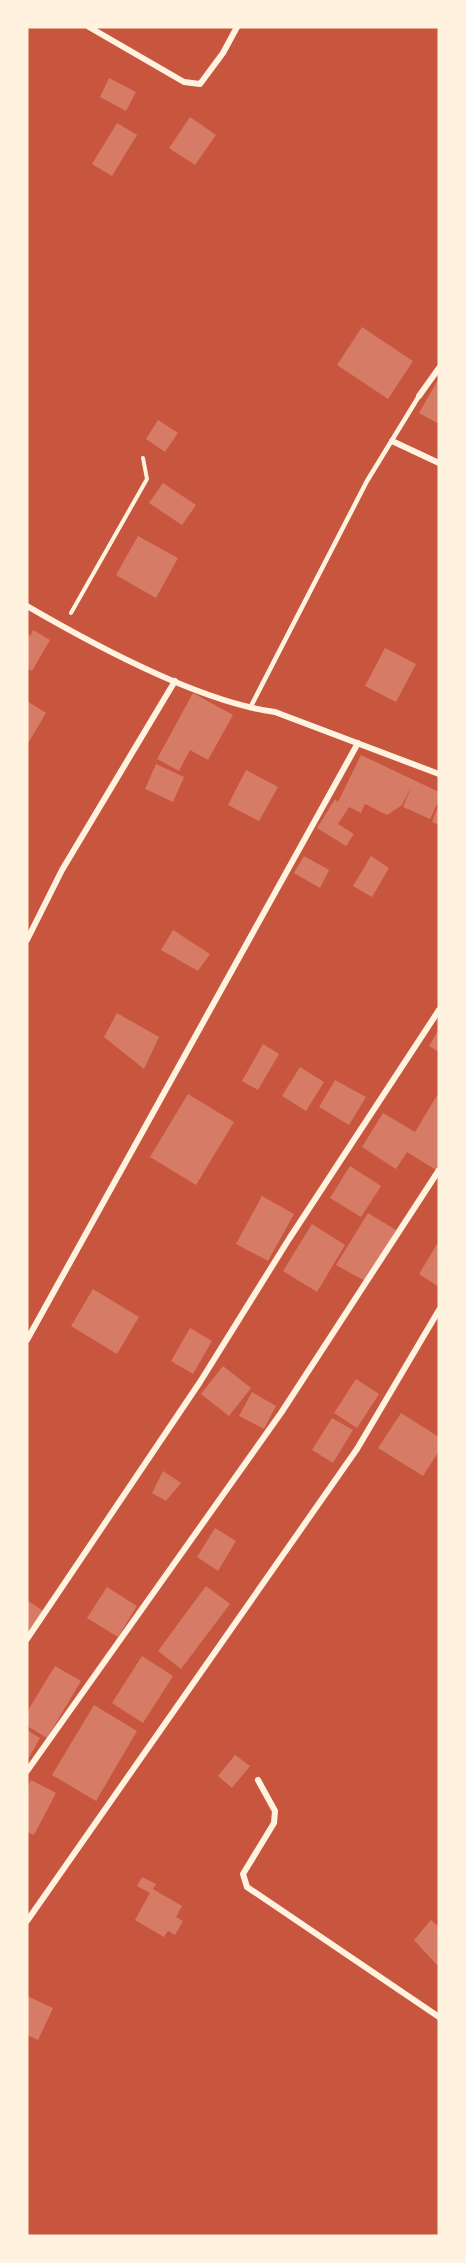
<svg xmlns="http://www.w3.org/2000/svg" width="466" height="2263" viewBox="0 0 466 2263" font-family="'Fira Sans',sans-serif">
  <rect width="100%" height="100%" fill="#c8553d"/>
  <!-- building -->
  <g fill="#d67c66">
    <polygon points="109,78 136,92 126,111 100,97"/>
    <polygon points="190,117 216,135 195,165 169,148"/>
    <polygon points="117,123 137,135 112,176 92,164"/>
    <polygon points="362,327 413,361 388,399 337,365"/>
    <polygon points="439,378 439,424 419,413"/>
    <polygon points="158,420 178,433 165,452 146,439"/>
    <polygon points="163,483 196,505 182,525 149,503"/>
    <polygon points="138,536 178,558 156,598 116,575"/>
    <polygon points="33,630 50,640 32,671 27,668 27,634 30,636"/>
    <polygon points="385,648 416,664 396,702 365,686"/>
    <polygon points="193,693 233,715 208,760 190,750 179,771 157,759"/>
    <polygon points="27,701 46,713 27,745"/>
    <polygon points="361,755 439,792 439,800 430,819 403,807 412,785 402,805 387,815 365,804 361,813 349,807 338,824 354,834 346,846 317,828 335,799 338,802"/>
    <polygon points="156,764 184,777 173,802 145,789"/>
    <polygon points="246,770 278,787 259,821 228,805"/>
    <polygon points="439,804 439,825 432,822"/>
    <polygon points="304,856 329,870 320,888 294,873"/>
    <polygon points="371,856 389,868 372,897 353,886"/>
    <polygon points="173,930 210,954 198,971 161,950"/>
    <polygon points="117,1013 159,1037 144,1069 104,1037"/>
    <polygon points="439,1029 439,1052 429,1046"/>
    <polygon points="263,1044 279,1054 258,1090 242,1081"/>
    <polygon points="300,1067 324,1082 306,1111 282,1096"/>
    <polygon points="335,1080 366,1097 349,1125 319,1107"/>
    <polygon points="439,1092 439,1165 436,1170 407,1152 396,1169 362,1147 383,1113 415,1132"/>
    <polygon points="188,1094 234,1122 196,1185 150,1157"/>
    <polygon points="350,1166 381,1186 361,1217 330,1198"/>
    <polygon points="262,1196 294,1214 268,1261 236,1244"/>
    <polygon points="368,1213 396,1230 365,1281 336,1265"/>
    <polygon points="312,1224 345,1245 317,1292 283,1271"/>
    <polygon points="439,1241 439,1287 419,1274"/>
    <polygon points="93,1289 139,1317 117,1354 71,1326"/>
    <polygon points="190,1328 212,1341 193,1374 171,1361"/>
    <polygon points="223,1366 251,1388 229,1416 201,1394"/>
    <polygon points="356,1379 379,1394 357,1428 334,1413"/>
    <polygon points="252,1392 276,1406 264,1429 239,1416"/>
    <polygon points="401,1413 439,1437 439,1451 423,1476 378,1448"/>
    <polygon points="332,1418 353,1430 333,1463 312,1450"/>
    <polygon points="163,1471 181,1483 166,1501 152,1493"/>
    <polygon points="215,1528 236,1541 218,1571 197,1557"/>
    <polygon points="206,1586 230,1604 181,1669 158,1651"/>
    <polygon points="107,1587 137,1606 118,1637 87,1618"/>
    <polygon points="27,1600 43,1611 27,1633"/>
    <polygon points="142,1656 173,1676 143,1723 112,1703"/>
    <polygon points="55,1666 81,1681 47,1738 27,1726 27,1712"/>
    <polygon points="94,1705 137,1731 96,1801 52,1775"/>
    <polygon points="27,1730 40,1738 27,1761"/>
    <polygon points="235,1755 250,1766 232,1788 218,1776"/>
    <polygon points="31,1780 56,1793 34,1835 27,1832 27,1788"/>
    <polygon points="142,1877 156,1884 153,1889 182,1906 176,1917 183,1921 175,1935 168,1931 164,1937 135,1920 150,1893 137,1886"/>
    <polygon points="431,1920 439,1927 439,1963 437,1965 414,1940"/>
    <polygon points="27,1996 53,2008 38,2040 27,2035"/>
  </g>
  <g fill="none" stroke-linecap="round" stroke-linejoin="round">
    <!-- path -->
    <polyline stroke="#fff3e0" stroke-width="4" points="71,613 147,479 143,458"/>
    <!-- service -->
    <polyline stroke="#fff3e0" stroke-width="4.5" points="250,708 367,481 419,396"/>
    <!-- minor -->
    <g stroke="#fff3e0" stroke-width="6">
      <polyline points="89,27 184,82 200,84 223,53 237,27"/>
      <polyline points="419,396 439,368"/>
      <polyline points="392,441 439,463"/>
      <path d="M27 606C94 645 200 702 275 712L439 774"/>
      <polyline points="27,940 62,870 175,681"/>
      <polyline points="27,1340 358,743"/>
      <polyline points="27,1639 200,1382 289,1239 439,1010"/>
      <polyline points="27,1771 281,1413 439,1170"/>
      <polyline points="258,1780 275,1811 274,1823 243,1874 247,1887 439,2017"/>
      <polyline points="27,1921 357,1449 439,1310"/>
    </g>
  </g>
  <!-- border -->
  <rect width="466" height="2263" fill="none" stroke="#fff3e0" stroke-width="57"/>
</svg>
